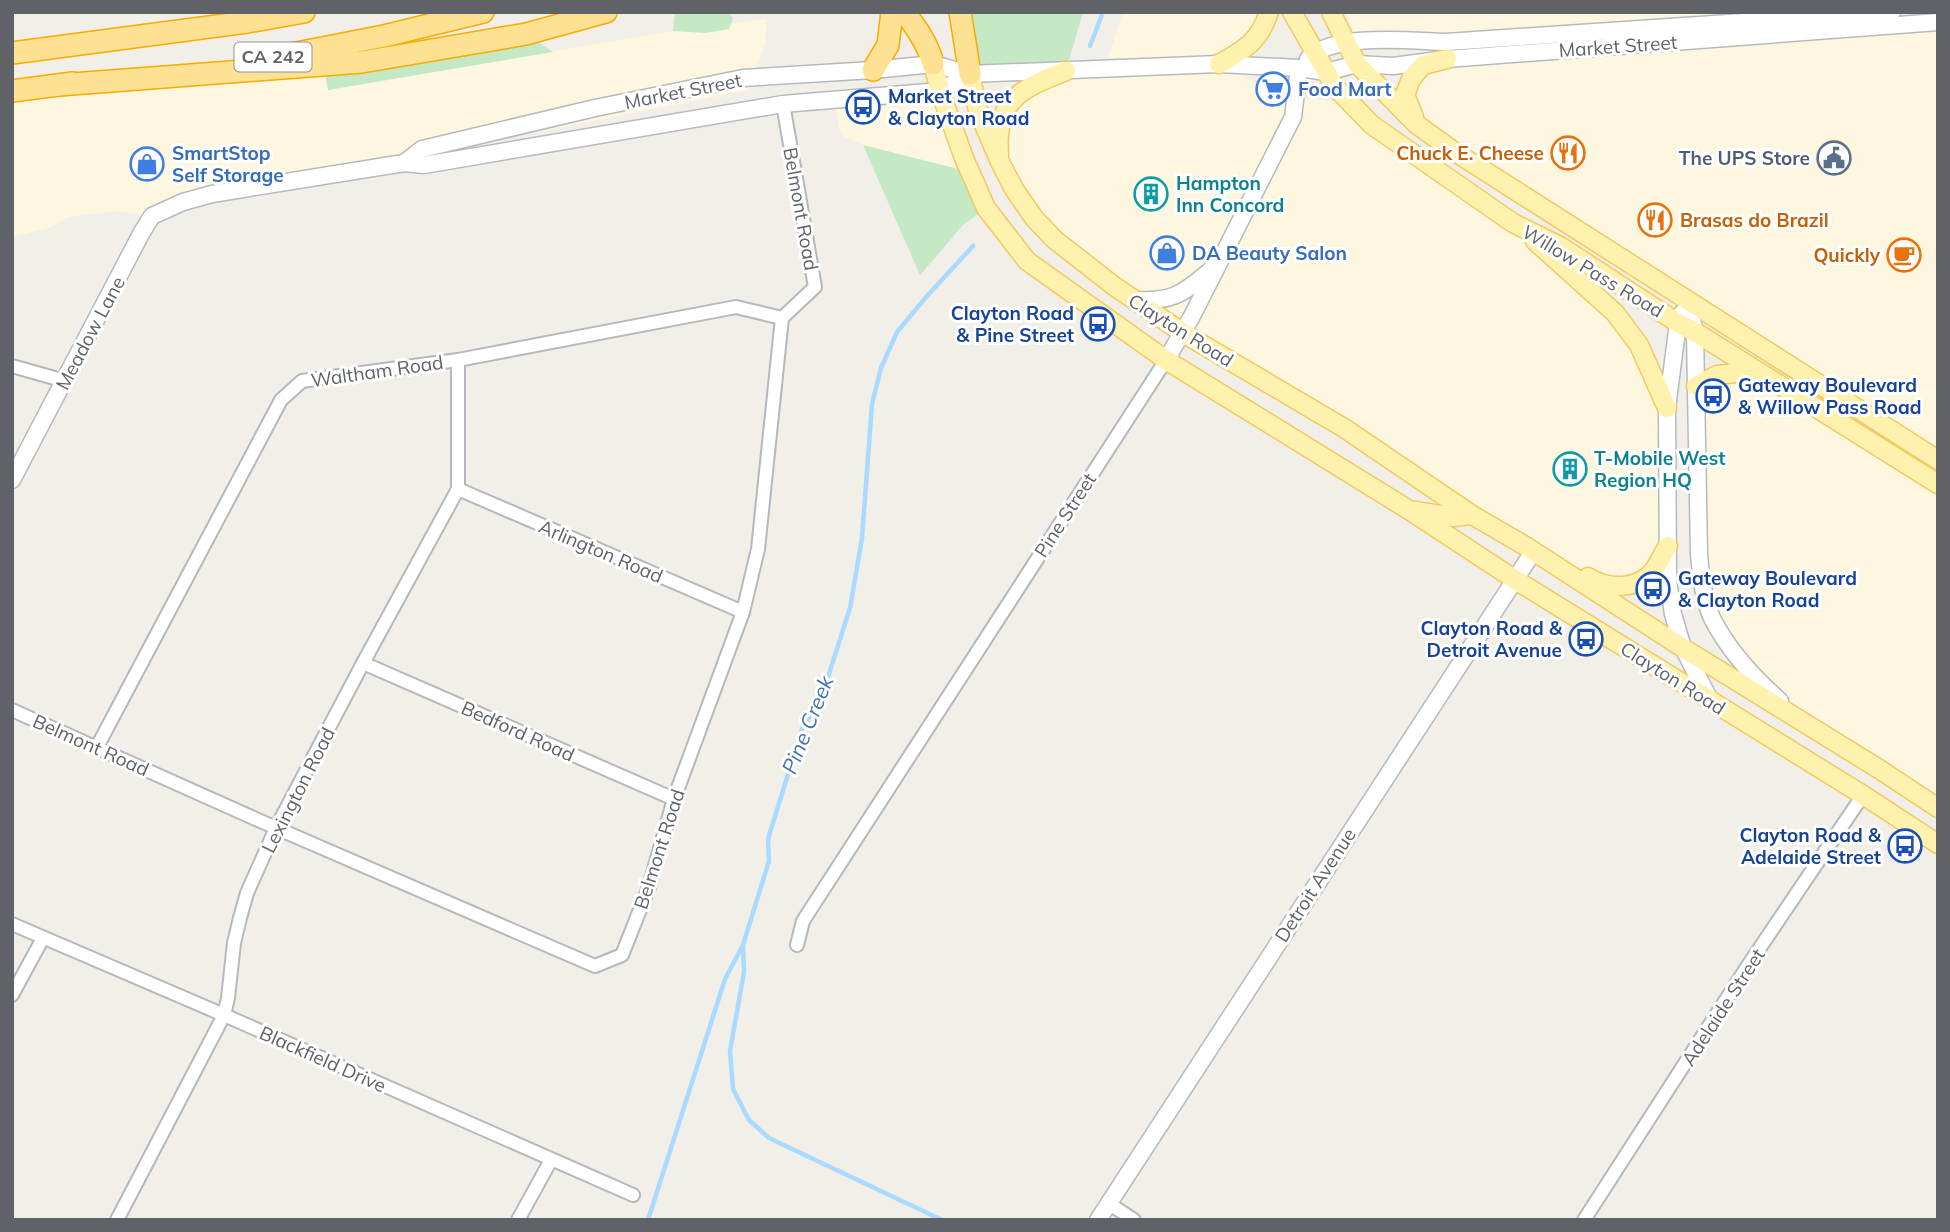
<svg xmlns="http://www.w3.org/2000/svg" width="1950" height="1232" viewBox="0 0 1950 1232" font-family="Mulish,sans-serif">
  <rect width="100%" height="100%" fill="#f1efe8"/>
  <!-- commercial -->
  <g fill="#fef7e0">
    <polygon points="1123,12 1262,12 1257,26 1220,64 1282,96 1349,103 1513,223 1615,313 1667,408 1668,546 1652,572 1596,583 1183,333 1034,218 992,126 1030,95 1105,69"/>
    <polygon points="1331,12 1892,12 1344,41"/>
    <polygon points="767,19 765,43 748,90 309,178 152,216 114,211 68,217 50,228 12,237 12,91 325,72 329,90 673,31"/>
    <polygon points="1938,22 1938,460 1416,124 1411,79 1423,65"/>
    <polygon points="940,91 970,172 863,145 841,135 833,99"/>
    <polygon points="1756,371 1938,484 1938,808 1805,723 1739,659 1702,585 1696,386"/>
  </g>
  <!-- green -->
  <g fill="#c5e8c5">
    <polygon points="675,12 699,14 707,12 727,12 733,18 729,29 706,33 673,31"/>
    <polygon points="960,12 1083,12 1066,71 971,74"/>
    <polygon points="526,34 553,52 328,90 325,72 365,74 459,47"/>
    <polygon points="863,145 970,172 986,208 963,225 920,275"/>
  </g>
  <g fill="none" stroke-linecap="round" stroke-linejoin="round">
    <!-- stream -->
    <g stroke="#aadaff" stroke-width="4.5">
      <polyline points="1090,46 1103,12"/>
      <polyline points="743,945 744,972 730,1051 733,1089 749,1120 769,1138 942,1220"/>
      <polyline points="648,1220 725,979 743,945 769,861 768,839 802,729 821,699 850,608 862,538 872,404 881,368 897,332 927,296 973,246"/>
    </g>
    <defs>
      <g id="street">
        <polyline points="12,366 65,381"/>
        <polyline points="458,489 743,612"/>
        <polyline points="363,663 674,799"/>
        <polyline points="12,710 276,828 595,966 622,955 649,887 674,799 743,612 758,549 782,318 815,287 783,104"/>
        <polyline points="97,747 281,400 302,381 458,360 736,307 782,318"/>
        <polyline points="12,924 224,1015 633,1195"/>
        <polyline points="797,945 803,921 1166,360"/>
        <polyline points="12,995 43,938"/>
        <polyline points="1108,1203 1134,1220"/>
        <polyline points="117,1220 224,1015 228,998 234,943 240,918 247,893 276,828 363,663 458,489 458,360"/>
        <polyline points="518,1220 551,1160"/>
        <polyline points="1584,1220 1749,964 1863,795"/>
      </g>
      <g id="secondary">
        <path d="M1308 59C1332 32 1412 41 1446 42L1892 12"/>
        <polyline points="404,163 422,149 595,108 743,78 873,70 933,64 970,74 1219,64 1299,68 1326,72 1357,64 1393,66 1447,59 1938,22"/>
        <path d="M1133 300C1174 302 1182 294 1212 269"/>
        <path d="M1687 301 1695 332 1699 554C1701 576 1703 598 1712 618 1728 650 1754 678 1780 701"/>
        <polyline points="1682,313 1678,323 1667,408 1668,581 1673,614 1683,648 1711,702"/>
        <polyline points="1166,360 1191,318 1293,117 1299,68"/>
        <polyline points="12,480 142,232 152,216 183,202 212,194 404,163 424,165 783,104 940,91 970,74"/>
        <polyline points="1098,1220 1533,552"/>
      </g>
      <g id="primary">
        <polyline points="1292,12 1335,87 1372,125 1513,223 1560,246 1678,323 1695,332 1938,484"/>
        <polyline points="1331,12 1357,64 1416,124 1452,150 1938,460"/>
        <polyline points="933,64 940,91 964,158 986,208 1027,261 1166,360 1409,510 1514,579 1863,795 1938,844"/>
        <path d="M1219 64C1245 49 1259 42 1269 12"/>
        <polyline points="970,74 978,111 1000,162 1014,189 1034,218 1055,240 1114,286 1183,333 1344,428 1472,515 1527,547 1683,648 1879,769 1938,808"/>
        <polyline points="1414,117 1405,95 1411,79 1423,65 1447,59"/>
        <path d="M999 155C995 100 1020 89 1066 71"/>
        <polyline points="1535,241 1615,313 1639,345 1667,408"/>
        <polyline points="1696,386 1717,375 1756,371"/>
        <polyline points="1416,511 1453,517 1472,515"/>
        <path d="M1588 577C1608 590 1638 590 1654 570 1659 563 1663 553 1668 546"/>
      </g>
      <g id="highway">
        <path d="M904 12C917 28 928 44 933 64"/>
        <polyline points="960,12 970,74"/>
        <polyline points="12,53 247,22 304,12"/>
        <polyline points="271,58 384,36 483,12"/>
        <polyline points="873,70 888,45 892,12"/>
        <polyline points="59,85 362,62 526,34 606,12"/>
        <polyline points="12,91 73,83"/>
      </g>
    </defs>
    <!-- street casing -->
    <use href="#street" stroke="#b5b8bc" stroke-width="16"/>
    <!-- secondary casing -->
    <use href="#secondary" stroke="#b6babf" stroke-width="19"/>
    <!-- primary casing -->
    <use href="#primary" stroke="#f2c960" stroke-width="21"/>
    <!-- highway casing -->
    <use href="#highway" stroke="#f9ab00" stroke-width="24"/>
    <!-- street -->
    <use href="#street" stroke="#fff" stroke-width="12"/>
    <!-- secondary -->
    <use href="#secondary" stroke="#fff" stroke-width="16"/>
    <!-- primary -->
    <use href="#primary" stroke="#fff2af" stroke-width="18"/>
    <!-- highway -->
    <use href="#highway" stroke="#fde293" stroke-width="21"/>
  </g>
  <!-- icons -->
  <defs>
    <symbol id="supermarket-ring" viewBox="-11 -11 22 22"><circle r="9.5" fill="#fff" stroke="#3f7fe0" stroke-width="1.5"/><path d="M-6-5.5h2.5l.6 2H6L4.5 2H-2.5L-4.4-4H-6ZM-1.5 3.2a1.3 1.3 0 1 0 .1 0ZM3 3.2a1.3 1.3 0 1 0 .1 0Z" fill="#3f7fe0"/></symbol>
    <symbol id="bus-ring" viewBox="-11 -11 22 22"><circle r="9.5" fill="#fff" stroke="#1a4fb4" stroke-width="1.5"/><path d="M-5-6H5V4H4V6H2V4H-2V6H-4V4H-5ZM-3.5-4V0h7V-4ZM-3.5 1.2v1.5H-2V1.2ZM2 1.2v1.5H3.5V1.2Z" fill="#1a4fb4"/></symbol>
    <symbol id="restaurant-ring" viewBox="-11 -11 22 22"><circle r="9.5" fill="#fff" stroke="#e8710a" stroke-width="1.5"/><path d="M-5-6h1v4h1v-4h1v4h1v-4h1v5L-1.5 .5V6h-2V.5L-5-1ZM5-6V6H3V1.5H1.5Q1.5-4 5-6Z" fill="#e8710a"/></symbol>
    <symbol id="civic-ring" viewBox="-11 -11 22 22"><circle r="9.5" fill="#fff" stroke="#5c6f8a" stroke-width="1.5"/><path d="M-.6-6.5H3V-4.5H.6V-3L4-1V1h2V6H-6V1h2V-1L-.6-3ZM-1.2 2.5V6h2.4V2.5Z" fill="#5c6f8a"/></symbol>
    <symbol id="shop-ring" viewBox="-11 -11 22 22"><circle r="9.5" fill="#fff" stroke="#3f7fe0" stroke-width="1.5"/><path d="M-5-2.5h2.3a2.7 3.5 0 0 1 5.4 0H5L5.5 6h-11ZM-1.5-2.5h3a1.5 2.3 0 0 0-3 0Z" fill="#3f7fe0"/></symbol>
    <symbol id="building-ring" viewBox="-11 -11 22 22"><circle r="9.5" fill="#fff" stroke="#0f9aa8" stroke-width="1.5"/><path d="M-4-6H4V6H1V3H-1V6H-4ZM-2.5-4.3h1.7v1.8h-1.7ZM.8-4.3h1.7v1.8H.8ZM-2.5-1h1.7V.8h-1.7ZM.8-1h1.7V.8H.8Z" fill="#0f9aa8"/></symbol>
    <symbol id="cafe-ring" viewBox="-11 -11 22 22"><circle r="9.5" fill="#fff" stroke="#e8710a" stroke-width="1.5"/><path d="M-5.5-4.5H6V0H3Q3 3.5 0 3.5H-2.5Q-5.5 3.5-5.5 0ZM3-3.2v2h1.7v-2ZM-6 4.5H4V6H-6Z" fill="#e8710a"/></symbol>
  </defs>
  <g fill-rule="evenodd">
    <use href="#supermarket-ring" x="1254" y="70" width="38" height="38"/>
    <use href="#bus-ring" x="844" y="88" width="38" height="38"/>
    <use href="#restaurant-ring" x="1549" y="134" width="38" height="38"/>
    <use href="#civic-ring" x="1815" y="139" width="38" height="38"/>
    <use href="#shop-ring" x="128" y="145" width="38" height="38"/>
    <use href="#building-ring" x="1132" y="175" width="38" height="38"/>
    <use href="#restaurant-ring" x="1636" y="201" width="38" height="38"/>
    <use href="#shop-ring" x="1148" y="234" width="38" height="38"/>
    <use href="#cafe-ring" x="1885" y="236" width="38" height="38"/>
    <use href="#bus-ring" x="1079" y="305" width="38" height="38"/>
    <use href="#bus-ring" x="1694" y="377" width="38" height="38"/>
    <use href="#building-ring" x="1551" y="450" width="38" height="38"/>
    <use href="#bus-ring" x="1634" y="570" width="38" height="38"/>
    <use href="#bus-ring" x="1567" y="620" width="38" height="38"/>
    <use href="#bus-ring" x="1886" y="827" width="38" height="38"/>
  </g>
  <g text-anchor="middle" stroke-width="6" stroke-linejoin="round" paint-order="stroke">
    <!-- shield labels -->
    <rect fill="#fff" stroke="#8f9295" stroke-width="2" x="234.5" y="42.5" width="77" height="29" rx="5"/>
    <g font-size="18" font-weight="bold" fill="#5f6368">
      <text x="273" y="63">CA 242</text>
    </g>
    <!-- street labels -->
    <g font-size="19" fill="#5f6368" stroke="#fff">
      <text transform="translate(1618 46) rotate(-4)" y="7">Market Street</text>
      <text transform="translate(683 91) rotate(-11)" y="7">Market Street</text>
      <text transform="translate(801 209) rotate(80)" y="7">Belmont Road</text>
      <text transform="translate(1593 271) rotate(31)" y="7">Willow Pass Road</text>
      <text transform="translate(1181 330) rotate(32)" y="7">Clayton Road</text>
      <text transform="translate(90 333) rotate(-62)" y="7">Meadow Lane</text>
      <text transform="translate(377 371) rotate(-8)" y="7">Waltham Road</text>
      <text transform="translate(1065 515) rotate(-57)" y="7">Pine Street</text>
      <text transform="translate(601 551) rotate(23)" y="7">Arlington Road</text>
      <text transform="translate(1673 678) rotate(32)" y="7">Clayton Road</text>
      <text transform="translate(518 731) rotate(24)" y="7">Bedford Road</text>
      <text transform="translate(91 745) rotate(24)" y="7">Belmont Road</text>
      <text transform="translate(298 790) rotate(-63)" y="7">Lexington Road</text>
      <text transform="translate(659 849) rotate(-72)" y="7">Belmont Road</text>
      <text transform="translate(1315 885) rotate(-57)" y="7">Detroit Avenue</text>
      <text transform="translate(1723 1007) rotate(-57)" y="7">Adelaide Street</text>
      <text transform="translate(323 1059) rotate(24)" y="7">Blackfield Drive</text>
    </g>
    <!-- shop labels -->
    <g font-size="19" font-weight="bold" fill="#366cbe" stroke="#fff" text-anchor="start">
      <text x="1298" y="96">Food Mart</text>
      <text x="172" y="160">SmartStop<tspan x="172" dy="22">Self Storage</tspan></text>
      <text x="1192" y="260">DA Beauty Salon</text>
    </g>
    <!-- transit labels -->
    <g font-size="19" font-weight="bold" fill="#164399" stroke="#fff" text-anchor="start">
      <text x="888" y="103">Market Street<tspan x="888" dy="22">&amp; Clayton Road</tspan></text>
      <text x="1074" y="320" text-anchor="end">Clayton Road<tspan x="1074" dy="22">&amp; Pine Street</tspan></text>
      <text x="1738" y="392">Gateway Boulevard<tspan x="1738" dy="22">&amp; Willow Pass Road</tspan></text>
      <text x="1678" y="585">Gateway Boulevard<tspan x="1678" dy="22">&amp; Clayton Road</tspan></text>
      <text x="1562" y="635" text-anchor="end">Clayton Road &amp;<tspan x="1562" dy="22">Detroit Avenue</tspan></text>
      <text x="1881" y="842" text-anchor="end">Clayton Road &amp;<tspan x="1881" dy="22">Adelaide Street</tspan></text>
    </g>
    <!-- food labels -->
    <g font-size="19" font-weight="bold" fill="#c56008" stroke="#fff" text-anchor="end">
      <text x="1544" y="160">Chuck E. Cheese</text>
      <text x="1680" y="227" text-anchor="start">Brasas do Brazil</text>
      <text x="1880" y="262">Quickly</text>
    </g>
    <!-- service labels -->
    <g font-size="19" font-weight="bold" fill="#4e5e75" stroke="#fff" text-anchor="end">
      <text x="1810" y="165">The UPS Store</text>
    </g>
    <!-- culture labels -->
    <g font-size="19" font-weight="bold" fill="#0d838f" stroke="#fff" text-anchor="start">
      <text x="1176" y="190">Hampton<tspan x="1176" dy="22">Inn Concord</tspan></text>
      <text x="1594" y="465">T-Mobile West<tspan x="1594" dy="22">Region HQ</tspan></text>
    </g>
    <!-- water labels -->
    <g font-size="21" font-style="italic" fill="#4174aa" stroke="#fff">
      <text transform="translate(808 725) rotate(-68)" y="7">Pine Creek</text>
    </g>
  </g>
  <!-- border -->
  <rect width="1950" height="1232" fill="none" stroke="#5f6368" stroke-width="28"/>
</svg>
